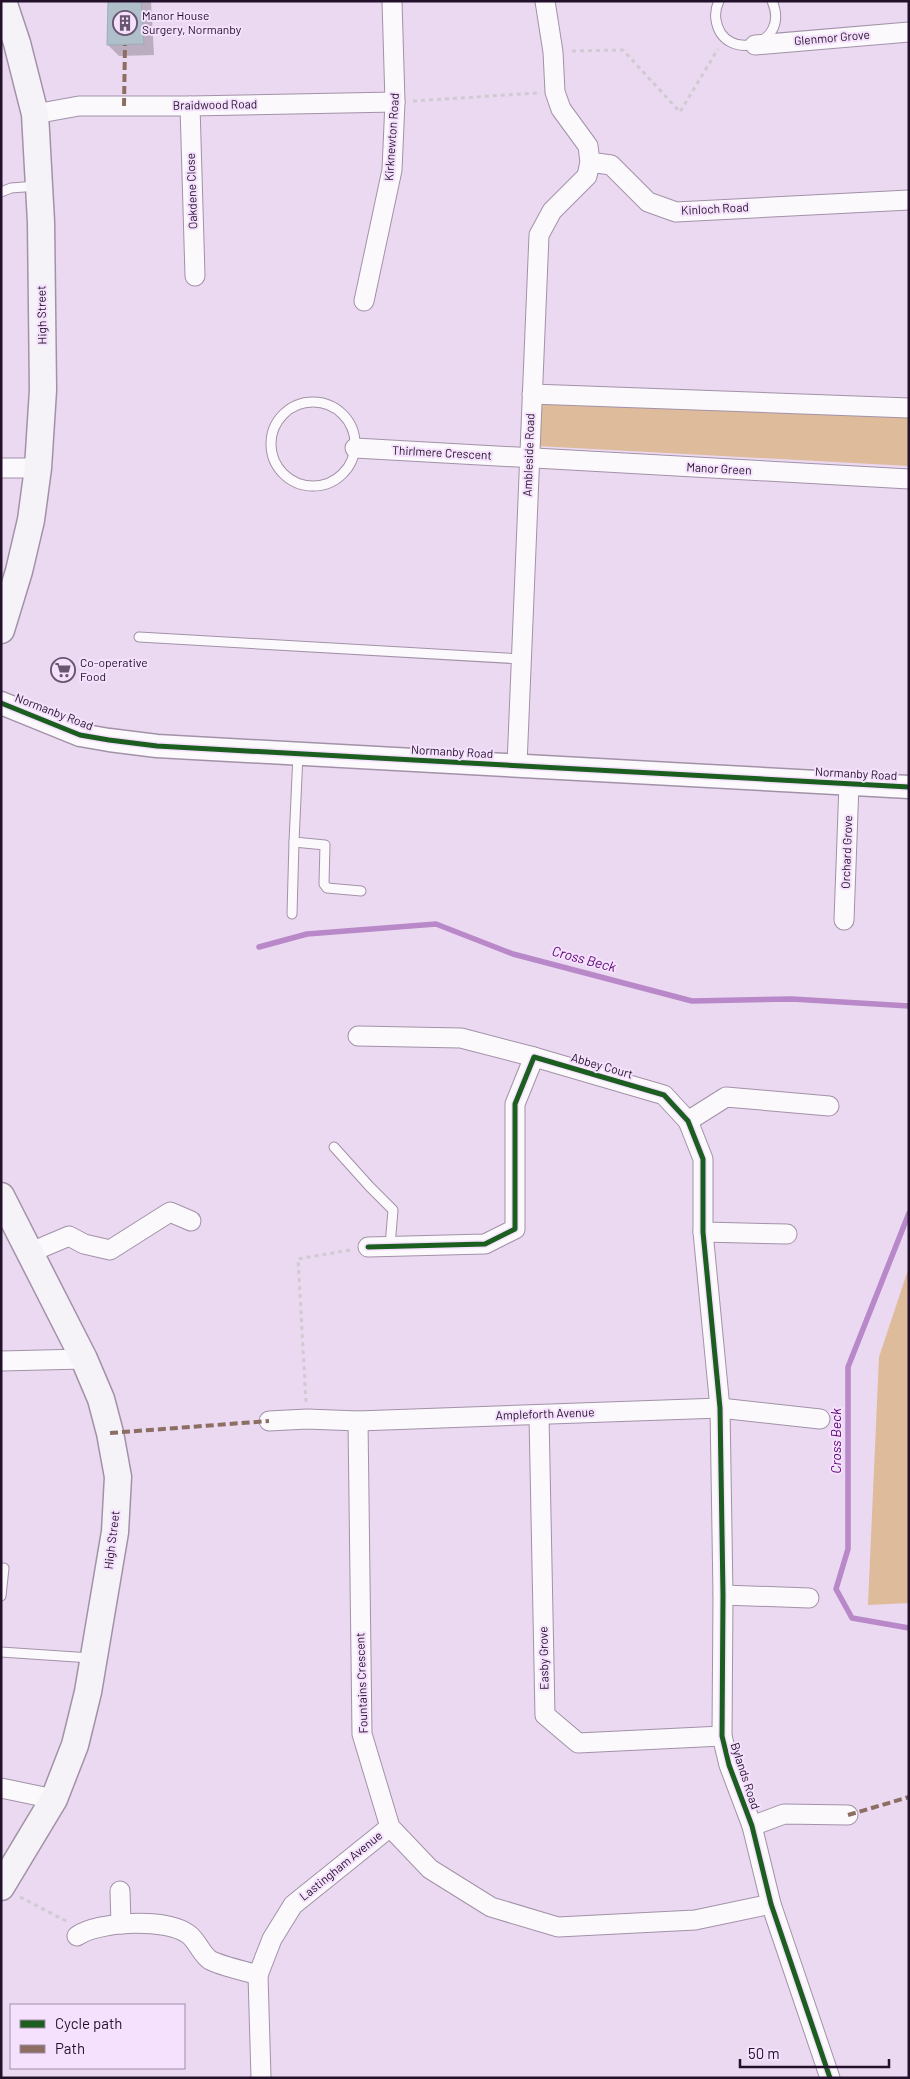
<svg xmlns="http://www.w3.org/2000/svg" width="910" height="2079" viewBox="0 0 910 2079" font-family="Barlow,sans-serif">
  <rect width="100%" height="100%" fill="#ead9f0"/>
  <!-- green -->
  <g fill="#debb9a">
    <polygon points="534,401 909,414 909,466 537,446"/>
    <polygon points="909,1267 909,1603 868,1605 879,1357"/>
  </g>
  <!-- shadow -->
  <polygon fill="#0003" points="109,1 151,1 154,55 119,56 108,45"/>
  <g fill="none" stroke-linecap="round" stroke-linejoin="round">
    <!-- stream -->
    <g stroke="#b888c9" stroke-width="5.5">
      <polyline points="259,947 307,934 436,924 513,954 692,1001 792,999 909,1006"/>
      <polyline points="909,1213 848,1367 848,1549 836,1589 852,1618 909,1628"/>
    </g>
  </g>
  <!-- building -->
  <polygon fill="#afc0cb" stroke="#9badb8" points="108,1 141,1 144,44 107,45"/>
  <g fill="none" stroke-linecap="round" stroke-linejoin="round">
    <defs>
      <g id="service">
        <path d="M719 1C716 7 715 14 716 20 723 64 792 46 772 1"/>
        <polyline points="1,192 11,188 37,186"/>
        <circle cx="313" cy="444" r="42"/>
        <polyline points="139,637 521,659"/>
        <polyline points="298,754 294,842 325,845 324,884 327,888 361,891"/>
        <polyline points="292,914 294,842"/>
        <polyline points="334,1147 370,1187 393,1210 390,1246"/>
        <polyline points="1,1596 4,1568"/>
        <polyline points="1,1652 91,1658"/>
      </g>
      <g id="minor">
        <polyline points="545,1 553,52 555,92 561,109 588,146 590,162 611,165 648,202 676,212 909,200"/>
        <polyline points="755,45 909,32"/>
        <polyline points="190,106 195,276"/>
        <polyline points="35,114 79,106 190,106 395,102"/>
        <polyline points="364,301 392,170 395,102 392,1"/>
        <polyline points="532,394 909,408"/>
        <polyline points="355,448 909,479"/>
        <polyline points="1,468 38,468"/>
        <polyline points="517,765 539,235 552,211 587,176 590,162"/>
        <polyline points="844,920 849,784"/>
        <polyline points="358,1036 461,1038 534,1057"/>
        <polyline points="688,1121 726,1097 829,1106"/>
        <polyline points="703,1232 787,1234"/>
        <polyline points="368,1247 485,1244 515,1229 515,1104 534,1057 664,1095 688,1121 703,1159 703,1232 720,1408 723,1595 722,1736 729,1765 752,1826 771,1904 830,2078"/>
        <polyline points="29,1253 69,1236 84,1244 110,1250 170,1212 191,1221"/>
        <polyline points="1,1361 84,1359"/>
        <polyline points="539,1415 545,1715 578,1743 722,1736"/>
        <polyline points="269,1421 307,1419 358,1421 720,1408 820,1419"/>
        <polyline points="358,1421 362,1734 390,1827 430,1869 491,1907 558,1927 695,1920 771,1904"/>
        <polyline points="723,1595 809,1598"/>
        <polyline points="1,1788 54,1799"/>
        <polyline points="752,1826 784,1814 848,1815"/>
        <polyline points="120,1891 121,1924"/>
        <path d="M77 1936C99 1921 166 1918 188 1934 197 1940 201 1954 210 1960 221 1966 245 1971 258 1975"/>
        <polyline points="261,2078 258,1975 272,1939 293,1905 390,1827"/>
      </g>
      <polyline id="tertiary" points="1,703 80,735 109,740 157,746 909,787"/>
      <g id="secondary">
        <polyline points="1,630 19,571 31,520 38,468 43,390 41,222 35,114 17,43 3,1"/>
        <polyline points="1,1196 84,1359 101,1399 110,1433 118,1477 115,1532 88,1692 75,1745 54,1799 1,1887"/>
      </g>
    </defs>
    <!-- service casing -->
    <use href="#service" stroke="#a292a8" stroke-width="11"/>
    <!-- minor casing -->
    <use href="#minor" stroke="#a292a8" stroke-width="21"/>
    <!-- tertiary casing -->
    <use href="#tertiary" stroke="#a292a8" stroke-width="25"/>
    <!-- secondary casing -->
    <use href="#secondary" stroke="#a292a8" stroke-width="29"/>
    <!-- path -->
    <g stroke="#d0cbd1" stroke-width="3" stroke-dasharray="4 4" stroke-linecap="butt">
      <polyline points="572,51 623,50 680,112 718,49"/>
      <polyline points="413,101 537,93"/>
      <polyline points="306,1402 298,1259 350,1250"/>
      <polyline points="20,1897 68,1922"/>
    </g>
    <!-- service -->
    <use href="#service" stroke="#fcf9fd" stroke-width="9"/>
    <!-- minor -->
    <use href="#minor" stroke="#fcf9fd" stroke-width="19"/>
    <!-- tertiary -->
    <use href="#tertiary" stroke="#fcf9fd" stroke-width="22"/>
    <!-- secondary -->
    <use href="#secondary" stroke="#f5f3f8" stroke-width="26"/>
    <!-- quiet -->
    <g stroke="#8d6e63" stroke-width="4" stroke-dasharray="8 4" stroke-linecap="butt">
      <polyline points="124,106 125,45"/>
      <polyline points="110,1433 269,1421"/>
      <polyline points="848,1815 909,1797"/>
    </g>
    <defs>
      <g id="cycleway">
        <polyline points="1,703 80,735 109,740 157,746 909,787"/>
        <polyline points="368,1247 485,1244 515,1229 515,1104 534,1057 664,1095 688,1121 703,1159 703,1232 720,1408 723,1595 722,1736 729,1765 752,1826 771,1904 830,2078"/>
      </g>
    </defs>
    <!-- cycleway casing -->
    <use href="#cycleway" stroke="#f5e1fd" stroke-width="8"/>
    <!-- cycleway -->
    <use href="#cycleway" stroke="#1b5e20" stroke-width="5"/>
  </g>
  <!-- icons -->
  <defs>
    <symbol id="building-ring" viewBox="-11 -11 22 22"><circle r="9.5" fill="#f5e1fd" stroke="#69566f" stroke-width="1.5"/><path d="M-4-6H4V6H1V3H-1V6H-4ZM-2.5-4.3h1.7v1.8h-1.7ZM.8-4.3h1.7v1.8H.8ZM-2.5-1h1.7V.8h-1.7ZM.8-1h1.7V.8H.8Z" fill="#69566f"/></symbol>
    <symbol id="supermarket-ring" viewBox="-11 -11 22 22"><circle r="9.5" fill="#f5e1fd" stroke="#69566f" stroke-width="1.5"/><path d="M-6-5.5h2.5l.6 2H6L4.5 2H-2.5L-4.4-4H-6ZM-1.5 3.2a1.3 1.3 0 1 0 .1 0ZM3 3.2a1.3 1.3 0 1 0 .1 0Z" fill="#69566f"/></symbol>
  </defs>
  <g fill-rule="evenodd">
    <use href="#building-ring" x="111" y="9" width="28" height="28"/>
    <use href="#supermarket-ring" x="49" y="656" width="28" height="28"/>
  </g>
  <g text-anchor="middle" stroke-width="4" stroke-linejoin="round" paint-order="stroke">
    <!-- poi labels -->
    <g font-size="12" fill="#23102a" stroke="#f5e1fd" text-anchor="start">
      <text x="142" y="20">Manor House<tspan x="142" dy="14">Surgery, Normanby</tspan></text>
      <text x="80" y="667">Co-operative<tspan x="80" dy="14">Food</tspan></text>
    </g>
    <!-- street labels -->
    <g font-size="12" fill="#23102a" stroke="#f5e1fd">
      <text transform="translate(832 38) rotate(-5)" y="4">Glenmor Grove</text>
      <text transform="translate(215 105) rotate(-1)" y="4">Braidwood Road</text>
      <text transform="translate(392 137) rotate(-86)" y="4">Kirknewton Road</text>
      <text transform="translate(192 191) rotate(-92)" y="4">Oakdene Close</text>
      <text transform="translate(715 209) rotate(-3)" y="4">Kinloch Road</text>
      <text transform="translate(42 315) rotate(-91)" y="4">High Street</text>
      <text transform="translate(442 453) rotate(3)" y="4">Thirlmere Crescent</text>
      <text transform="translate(529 455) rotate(-88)" y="4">Ambleside Road</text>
      <text transform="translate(719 469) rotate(3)" y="4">Manor Green</text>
      <text transform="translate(54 712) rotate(21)" y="4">Normanby Road</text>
      <text transform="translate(452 752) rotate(3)" y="4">Normanby Road</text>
      <text transform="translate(856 774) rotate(3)" y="4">Normanby Road</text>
      <text transform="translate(847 852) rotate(-88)" y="4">Orchard Grove</text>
      <text transform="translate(602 1066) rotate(16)" y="4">Abbey Court</text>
      <text transform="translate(545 1414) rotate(-2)" y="4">Ampleforth Avenue</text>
      <text transform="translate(112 1540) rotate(-83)" y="4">High Street</text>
      <text transform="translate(544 1658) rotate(-91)" y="4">Easby Grove</text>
      <text transform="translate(362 1683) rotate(-92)" y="4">Fountains Crescent</text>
      <text transform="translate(745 1776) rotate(72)" y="4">Bylands Road</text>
      <text transform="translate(341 1866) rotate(-39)" y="4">Lastingham Avenue</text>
    </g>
    <!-- water labels -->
    <g font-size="14" font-style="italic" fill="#5a0472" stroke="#f5e1fd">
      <text transform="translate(584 959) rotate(15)" y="5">Cross Beck</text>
      <text transform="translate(836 1441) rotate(-90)" y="5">Cross Beck</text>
    </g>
  </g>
  <!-- border -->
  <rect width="910" height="2079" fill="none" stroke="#23102a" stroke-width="5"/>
  <!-- legend -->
  <rect x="10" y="2004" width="175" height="65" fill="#f5e1fd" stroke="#a18da9"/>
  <rect x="20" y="2020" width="25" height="8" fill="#1b5e20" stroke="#a18da9"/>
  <text x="55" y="2029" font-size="15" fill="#23102a">Cycle path</text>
  <rect x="20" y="2045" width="25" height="8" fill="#8d6e63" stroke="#a18da9"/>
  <text x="55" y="2054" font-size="15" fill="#23102a">Path</text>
  <!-- scale -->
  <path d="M740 2059v8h149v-8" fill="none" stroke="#23102a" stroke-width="2.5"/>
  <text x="748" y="2059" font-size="15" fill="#23102a" stroke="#f5e1fd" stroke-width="4" paint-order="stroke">50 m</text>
</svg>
